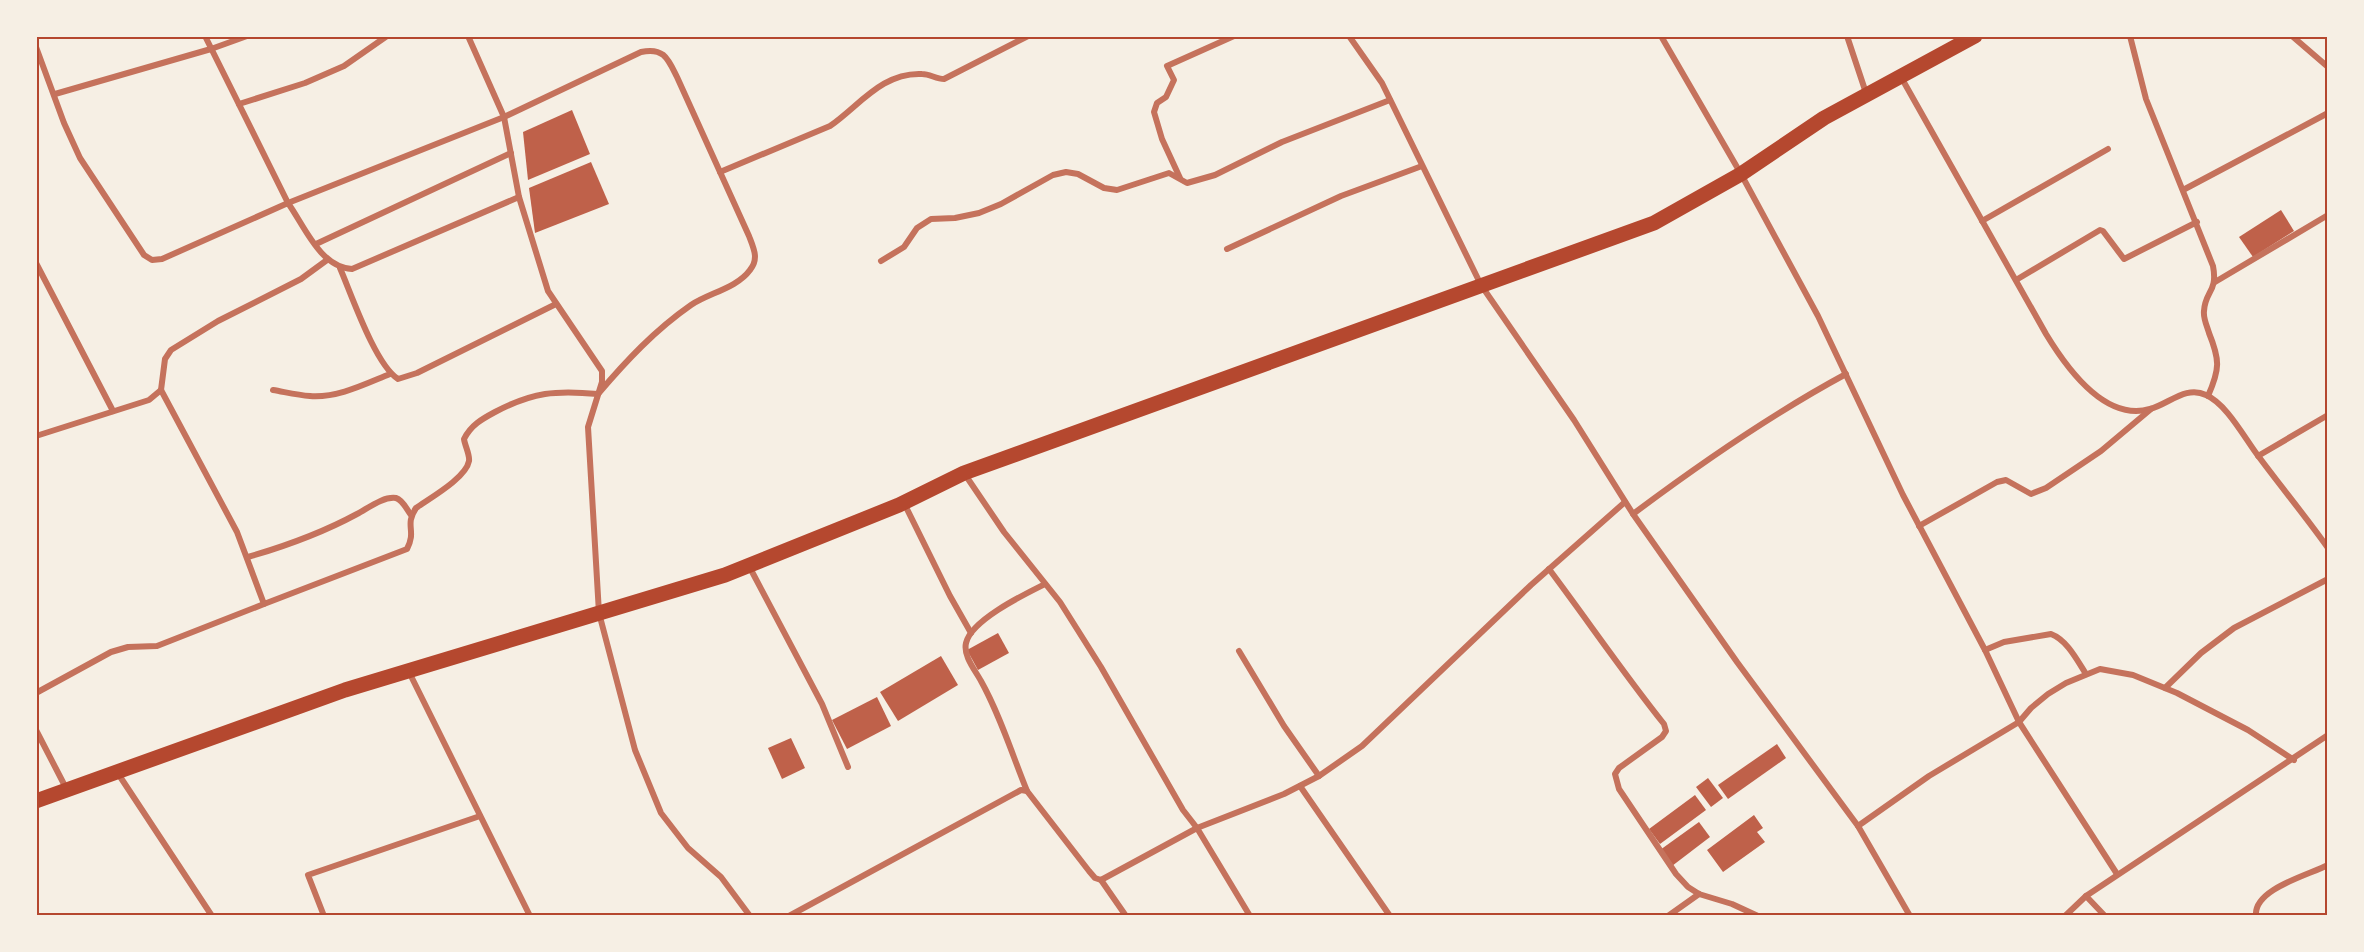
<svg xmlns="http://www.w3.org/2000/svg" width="2364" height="952" viewBox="0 0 2364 952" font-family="'PT Sans',sans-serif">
  <rect width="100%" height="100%" fill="#f6efe4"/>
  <!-- building -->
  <g fill="#bf614a">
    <polygon points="572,110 590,154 528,180 523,132"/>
    <polygon points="591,162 609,204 535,233 529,188"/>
    <polygon points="2281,210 2294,231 2253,257 2239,237"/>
    <polygon points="998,633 1009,653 978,670 967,650"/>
    <polygon points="941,656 958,685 898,721 880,692"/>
    <polygon points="877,697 891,726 847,749 832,720"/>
    <polygon points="791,738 805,768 782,779 768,748"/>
    <polygon points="1777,744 1786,758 1728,799 1718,785"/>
    <polygon points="1708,778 1723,798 1711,807 1696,787"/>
    <polygon points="1695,795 1706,810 1660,844 1649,829"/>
    <polygon points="1754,815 1763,828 1757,832 1765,842 1723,872 1707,850"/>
    <polygon points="1699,822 1710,837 1672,866 1660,850"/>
  </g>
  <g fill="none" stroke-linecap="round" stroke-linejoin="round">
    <!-- minor -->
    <g stroke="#c5725c" stroke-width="6">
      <polyline points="468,36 504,117 519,197 548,291 602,371 602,382 588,427 599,613 635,750 661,813 688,848 721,877 750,916"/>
      <polyline points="1349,36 1382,83 1481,285 1574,420 1633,514 1737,662 1858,826 1910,916"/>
      <polyline points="1661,36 1741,174 1818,316 1903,495 1985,650 2019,722 2117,874"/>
      <polyline points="1847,36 1866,93"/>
      <path d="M2130 36 2146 99 2213 266C2218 292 2205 291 2204 311 2203 318 2207 326 2209 333 2220 360 2220 369 2208 396"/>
      <polyline points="2292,36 2328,67"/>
      <path d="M36 47 64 123 80 158 144 255 152 260 162 259 288 203C305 227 320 267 352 269L519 197"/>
      <path d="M1901 77 2046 334C2066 367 2105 422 2150 409 2169 404 2186 385 2206 395 2227 404 2245 439 2259 457 2282 488 2306 517 2328 548"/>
      <polyline points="55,94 211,49 247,36"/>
      <polyline points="239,104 305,83 344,66 387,36"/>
      <path d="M720 172 830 126C859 106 882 72 922 74 930 74 936 79 944 79L1028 36"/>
      <polyline points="1180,178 1162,139 1154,112 1157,103 1166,97 1174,80 1167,66 1234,36"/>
      <polyline points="2183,190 2328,113"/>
      <polyline points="1982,221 2108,149"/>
      <polyline points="316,244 511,153"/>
      <polyline points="1227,249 1341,196 1422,166"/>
      <polyline points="881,261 904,247 917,228 931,219 955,218 979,213 1001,204 1053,175 1066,172 1078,174 1104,188 1117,190 1169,173 1187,183 1215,175 1282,142 1390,100"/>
      <polyline points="36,263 113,411"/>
      <path d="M340 268C352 296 375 364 398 379L417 373 556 304"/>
      <polyline points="2016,280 2100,230 2103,231 2124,259 2197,222"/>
      <polyline points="2215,282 2328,215"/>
      <path d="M161 390 237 532 264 604 407 549C417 530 404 526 416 508 430 498 466 478 469 461 470 455 465 446 464 439 471 425 482 419 495 412 533 392 556 390 598 394 626 361 655 330 691 305 709 293 737 288 750 270 759 259 754 249 749 236L677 77C668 59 664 47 641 52L504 117 288 203 205 36"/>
      <path d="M273 390C285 392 297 395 310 396 338 398 365 384 390 374"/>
      <polyline points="36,436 149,400 161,390 165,359 171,350 218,321 301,279 327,260"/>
      <polyline points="2258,456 2328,415"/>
      <polyline points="964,473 1004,532 1060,602 1101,667 1183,810 1197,828 1250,916"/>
      <polyline points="904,503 950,596 971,633"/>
      <path d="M1633 514C1701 463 1772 414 1846 374"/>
      <polyline points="1919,526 1997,482 2006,480 2031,494 2046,488 2101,451 2151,409"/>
      <path d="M248 557C286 546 322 533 357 514 367 509 383 496 396 498 403 500 407 510 411 515"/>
      <polyline points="749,566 822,704 848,767"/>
      <path d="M1549 569C1588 621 1624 674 1664 724L1666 731 1662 737 1619 768 1615 774 1619 789 1676 874 1688 887 1699 894 1732 904 1758 916"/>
      <path d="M1985 650 2004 642 2051 634C2067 640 2077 660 2086 674"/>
      <polyline points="1239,651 1284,726 1319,776"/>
      <polyline points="409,672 530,916"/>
      <polyline points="2165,688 2201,653 2234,628 2328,579"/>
      <polyline points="36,693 111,652 128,647 157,646 264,604"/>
      <polyline points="36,730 67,790"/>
      <polyline points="117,772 212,916"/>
      <polyline points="1300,786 1390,916"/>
      <path d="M1027 791C1012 754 1000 715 981 681 975 670 963 656 966 643 971 620 1025 594 1045 584"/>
      <polyline points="1858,826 1929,776 2019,722 2031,708 2048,694 2066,683 2100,669 2133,675 2177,693 2248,730 2294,760"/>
      <polyline points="1101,880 1126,916"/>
      <polyline points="2086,896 2105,916"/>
      <polyline points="324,916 308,875 480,816"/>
      <polyline points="789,916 1021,790 1027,791 1089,871 1095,878 1101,880 1197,828 1284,794 1319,776 1362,746 1531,585 1625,502"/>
      <polyline points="1668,916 1699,894"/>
      <polyline points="2065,916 2086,896 2328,735"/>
      <path d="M2256 916C2253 889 2309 875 2328 865"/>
    </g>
    <!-- primary -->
    <polyline stroke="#b5482f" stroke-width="15" points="36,801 345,690 725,575 899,505 964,473 1654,223 1741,174 1824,118 1975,36"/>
  </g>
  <!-- border -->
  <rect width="2364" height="952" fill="none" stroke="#f6efe4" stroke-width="75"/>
  <rect x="38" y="38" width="2288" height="876" fill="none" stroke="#b5482f" stroke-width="2"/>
</svg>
